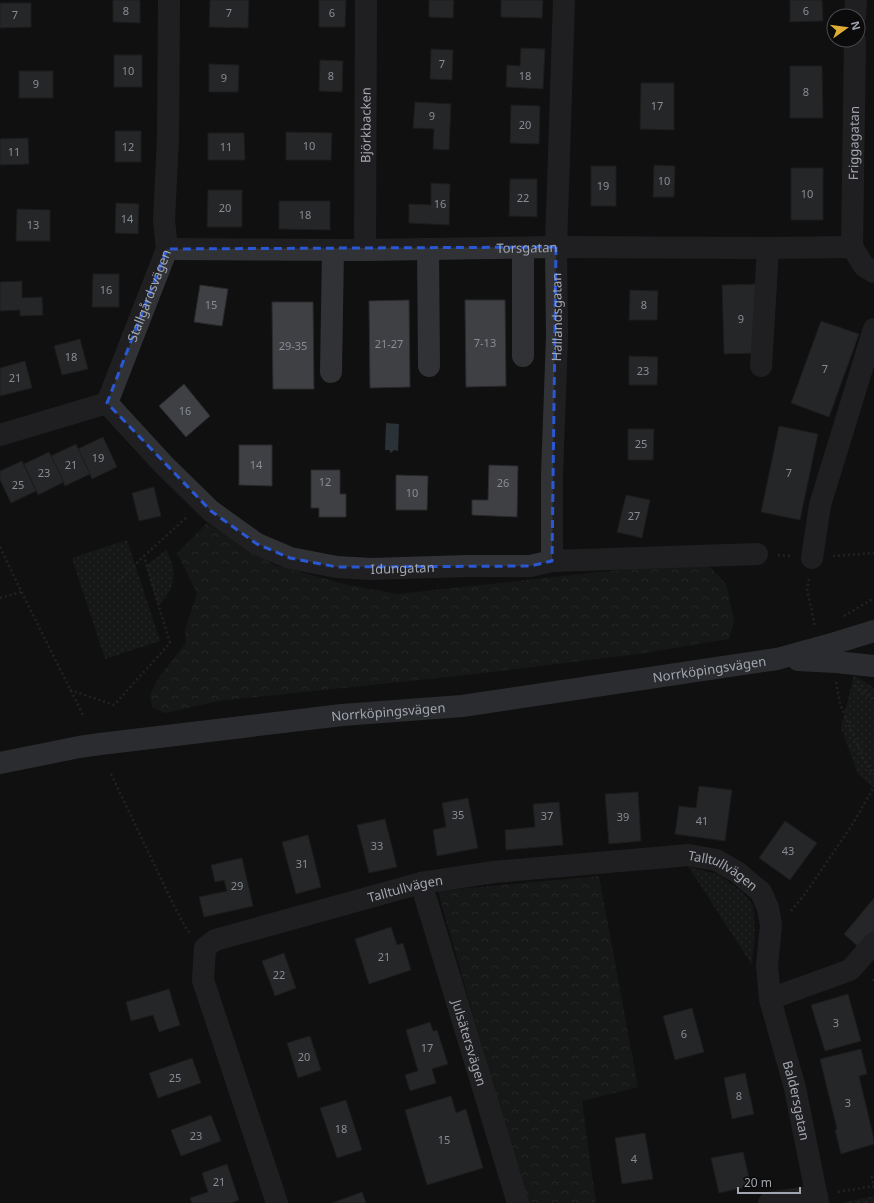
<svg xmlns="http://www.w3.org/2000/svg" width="874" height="1203" viewBox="0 0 874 1203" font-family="'Noto Sans',sans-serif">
  <defs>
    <pattern id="grass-dots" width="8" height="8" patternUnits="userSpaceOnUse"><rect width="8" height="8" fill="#1c231d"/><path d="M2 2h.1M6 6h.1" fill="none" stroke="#3a403b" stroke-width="1.8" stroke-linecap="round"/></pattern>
    <pattern id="forest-crowns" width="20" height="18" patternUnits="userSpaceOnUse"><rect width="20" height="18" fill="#1c231d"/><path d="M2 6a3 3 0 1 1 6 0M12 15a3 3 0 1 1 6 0" fill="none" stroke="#3a403b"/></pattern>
  </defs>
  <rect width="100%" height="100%" fill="#101011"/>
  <!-- grass -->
  <g fill="url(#grass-dots)">
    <polygon points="127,540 160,641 105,659 72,558"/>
    <path d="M166 550C178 571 176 589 158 606L146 566Z"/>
    <polygon points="854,675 874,688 874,788 858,774 841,728"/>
    <polygon points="688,866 719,875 741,891 753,905 755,928 752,965"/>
    <polygon points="874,1196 874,1203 845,1203 845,1202"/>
  </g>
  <!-- forest -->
  <g fill="url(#forest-crowns)">
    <polygon points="207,523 274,565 349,585 398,594 600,572 705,562 726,584 734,620 729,639 639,654 476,674 219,701 165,713 152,707 150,695 159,677 186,643 185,630 197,593 177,553"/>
    <polygon points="599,876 638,1087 582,1101 596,1203 528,1203 522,1187 438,891"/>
  </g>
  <!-- water -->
  <polygon fill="#2a3238" points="386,423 399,424 398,451 394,450 391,453 389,450 385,450"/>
  <!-- building -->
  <g fill="#3f4044" stroke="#2a2a2d">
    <polygon points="113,0 140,0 140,23 113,22"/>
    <polygon points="210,0 249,0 248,28 209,27"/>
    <polygon points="319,0 346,0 345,27 319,27"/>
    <polygon points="429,0 454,0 453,18 429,17"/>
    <polygon points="501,0 543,0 542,18 501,17"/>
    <polygon points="790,0 822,0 823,21 790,22"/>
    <polygon points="0,3 31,3 31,27 0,28"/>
    <polygon points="521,48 545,49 543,89 506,87 507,65 520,66"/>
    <polygon points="431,49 453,50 452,80 430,79"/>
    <rect x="114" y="55" width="28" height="32"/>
    <polygon points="320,60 343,61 342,92 319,91"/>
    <polygon points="209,64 239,65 238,92 209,92"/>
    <polygon points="790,66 822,66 823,118 790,118"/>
    <rect x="19" y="71" width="34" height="27"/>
    <polygon points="641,83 674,83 674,130 640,129"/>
    <polygon points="415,102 451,104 449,150 433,149 434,129 413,128"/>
    <polygon points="511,105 540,106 539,144 510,143"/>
    <rect x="115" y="131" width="26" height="31"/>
    <polygon points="286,132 332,133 331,160 286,160"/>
    <polygon points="208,133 244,133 245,160 208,160"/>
    <polygon points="28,138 29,164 0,165 0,139"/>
    <polygon points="654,165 675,166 674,197 653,197"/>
    <rect x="591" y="166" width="25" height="40"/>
    <rect x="791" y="168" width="32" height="52"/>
    <polygon points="510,179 537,179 537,217 509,216"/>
    <polygon points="431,183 450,184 449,225 409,223 409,204 431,205"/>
    <polygon points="208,190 242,190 242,227 207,227"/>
    <polygon points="279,201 330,201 330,230 279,229"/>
    <polygon points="116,203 139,204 138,234 115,233"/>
    <polygon points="17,209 50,210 50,241 16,241"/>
    <polygon points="93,274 119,274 119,307 92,307"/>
    <polygon points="22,281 22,298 42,297 43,315 20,316 20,310 0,311 0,282"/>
    <polygon points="758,284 760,353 724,354 722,285"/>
    <polygon points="200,285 228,289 222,326 194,322"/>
    <polygon points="630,290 658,291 657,320 629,320"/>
    <polygon points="409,300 410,387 370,388 369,301"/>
    <polygon points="465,300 505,300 506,386 466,387"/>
    <polygon points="272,302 313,302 314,389 273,389"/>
    <polygon points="821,321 859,334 829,417 791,403"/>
    <polygon points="80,339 88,369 62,375 54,346"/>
    <polygon points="629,356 658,357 657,385 629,385"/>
    <polygon points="25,361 32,388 0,396 0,368"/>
    <polygon points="184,384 210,416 186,437 159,406"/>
    <polygon points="779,426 818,434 800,520 761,512"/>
    <polygon points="628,429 654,429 653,460 628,460"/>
    <polygon points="103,437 117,467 92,479 78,449"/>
    <polygon points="76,444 90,474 65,486 51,456"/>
    <polygon points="239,445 272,445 272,486 239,485"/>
    <polygon points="49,452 64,482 38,495 24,464"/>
    <polygon points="22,461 36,491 11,503 0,480 0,471"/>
    <polygon points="489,465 518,466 517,517 472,515 472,500 488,500"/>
    <polygon points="311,470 340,470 340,494 346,494 346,517 319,517 319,508 311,508"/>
    <polygon points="396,475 428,476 427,510 396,510"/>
    <polygon points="154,487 161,516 139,521 132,493"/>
    <polygon points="626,495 650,500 642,538 617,532"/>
    <polygon points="699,786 732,790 725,841 675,834 679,806 696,808"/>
    <polygon points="638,792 641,841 609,844 605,794"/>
    <polygon points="468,798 478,848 437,856 433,830 446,827 442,803"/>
    <polygon points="559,802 563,845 506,850 505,830 535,827 533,804"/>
    <polygon points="385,819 397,867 369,873 357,825"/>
    <polygon points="785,821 817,843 790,880 759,858"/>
    <polygon points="308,835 321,887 296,894 282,842"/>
    <polygon points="242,858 253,906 204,917 199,897 227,891 224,880 215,882 211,865"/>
    <polygon points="874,898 874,933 861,949 844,934"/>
    <polygon points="391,927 397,945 403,943 411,970 369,984 355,939"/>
    <polygon points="284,953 296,988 275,996 262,961"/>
    <polygon points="169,989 180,1025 159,1032 153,1015 131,1021 126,1002"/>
    <polygon points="848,994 861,1041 825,1051 811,1005"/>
    <polygon points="692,1008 704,1052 675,1060 663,1016"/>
    <polygon points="430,1022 433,1031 437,1030 448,1064 432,1069 436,1083 410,1091 405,1075 418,1071 406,1030"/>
    <polygon points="310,1036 321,1070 298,1078 287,1043"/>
    <polygon points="861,1049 867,1074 859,1076 873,1135 874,1144 841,1154 835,1130 837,1129 820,1059"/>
    <polygon points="192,1058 201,1083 158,1098 149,1073"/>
    <polygon points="745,1073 754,1114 732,1119 724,1078"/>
    <polygon points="451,1096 456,1113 466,1109 483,1168 427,1185 405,1110"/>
    <polygon points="346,1100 362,1150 337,1158 320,1108"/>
    <polygon points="211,1115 221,1141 181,1156 171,1130"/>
    <polygon points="645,1133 653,1179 622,1184 615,1138"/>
    <polygon points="743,1152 751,1186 719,1193 711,1158"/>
    <polygon points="227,1164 239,1200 231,1203 192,1203 190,1198 208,1192 202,1173"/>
    <polygon points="362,1192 366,1203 332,1203"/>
  </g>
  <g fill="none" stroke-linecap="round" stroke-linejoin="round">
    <!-- path -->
    <g stroke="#37383c" stroke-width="2.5" stroke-dasharray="2 3" stroke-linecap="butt">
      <polyline points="0,547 20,589 83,715"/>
      <polyline points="778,555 791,556"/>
      <polyline points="833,556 874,553"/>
      <polyline points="809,579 807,589 815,627"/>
      <polyline points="119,581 144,556 187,517"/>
      <polyline points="0,598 21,592"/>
      <polyline points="844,616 874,598"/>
      <polyline points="836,682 840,704 865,762 874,775"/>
      <polyline points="855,686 860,689 874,700"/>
      <polyline points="70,690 114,705 170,643 144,556"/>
      <polyline points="111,774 175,908 186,928 190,933"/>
      <polyline points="791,911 805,894 852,825 874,787"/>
      <polyline points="873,979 874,982"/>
      <polyline points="874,1188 872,1177 874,1173"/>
      <polyline points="838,1192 874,1186"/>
    </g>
    <!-- minor -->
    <g stroke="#313235" stroke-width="22">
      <polyline points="855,16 856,0"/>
      <path id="s1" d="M852 247 855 40"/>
      <polyline points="523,248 523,356"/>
      <path id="s2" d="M167 249 365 250 556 247 768 248 852 247 864 266 874 272"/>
      <polyline points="428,249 429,366"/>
      <path id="s3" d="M365 250 366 0"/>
      <polyline points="761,366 768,248"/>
      <polyline points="331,372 333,250"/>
      <path id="s4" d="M107 403 163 464 211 511 257 544 290 558 337 567 370 569 467 566H530L552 561 757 554"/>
      <path id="s5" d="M0 435 107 403 167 249 164 220 168 138 169 0"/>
      <polyline points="812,558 820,505 874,329"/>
      <path id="s6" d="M552 561V475L557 336 556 247 564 0"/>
      <path id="s7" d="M421 883 518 1203"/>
      <polyline points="770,999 850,970 874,943"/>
      <path id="s8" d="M277 1203 203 980 205 948 215 940 237 934 421 883 494 872 689 855 716 860 737 872 761 892 768 908 771 925 767 966 770 999 795 1088 818 1203"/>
      <polyline points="769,1203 817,1196"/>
    </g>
    <!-- major -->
    <g stroke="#4d4f54" stroke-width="22">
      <polyline points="798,660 836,662 874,666"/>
      <path id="s9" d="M0 763 79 747 100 744 342 715 462 706 777 659 835 643 874 631"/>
    </g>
  </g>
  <!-- marked area -->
  <path d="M0 0H874V1203H0ZM556 247 552 561 530 566 337 567 290 558 257 544 211 511 107 403 167 249Z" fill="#101011" fill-opacity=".55" fill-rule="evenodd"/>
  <path fill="none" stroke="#2a57d4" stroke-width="3" stroke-dasharray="8 5" stroke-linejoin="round" d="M556 247 552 561 530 566 337 567 290 558 257 544 211 511 107 403 167 249Z"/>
  <g text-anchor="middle" stroke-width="4" stroke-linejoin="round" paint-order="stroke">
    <!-- number labels -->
    <g font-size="11" fill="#898c95">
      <text x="126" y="15">8</text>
      <text x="806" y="15">6</text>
      <text x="229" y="17">7</text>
      <text x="332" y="17">6</text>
      <text x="15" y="19">7</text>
      <text x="442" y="68">7</text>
      <text x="128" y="75">10</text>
      <text x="331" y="80">8</text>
      <text x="525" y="80">18</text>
      <text x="224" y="82">9</text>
      <text x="36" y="88">9</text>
      <text x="806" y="96">8</text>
      <text x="657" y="110">17</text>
      <text x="432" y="120">9</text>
      <text x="525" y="129">20</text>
      <text x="309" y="150">10</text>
      <text x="128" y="151">12</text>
      <text x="226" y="151">11</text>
      <text x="14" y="156">11</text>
      <text x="664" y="185">10</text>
      <text x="603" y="190">19</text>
      <text x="807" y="198">10</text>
      <text x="523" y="202">22</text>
      <text x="440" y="208">16</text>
      <text x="225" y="212">20</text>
      <text x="305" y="219">18</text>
      <text x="127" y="223">14</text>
      <text x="33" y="229">13</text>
      <text x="106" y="294">16</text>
      <text x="211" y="309">15</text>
      <text x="644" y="309">8</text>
      <text x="741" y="323">9</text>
      <text x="485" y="347">7-13</text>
      <text x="389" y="348">21-27</text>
      <text x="293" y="350">29-35</text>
      <text x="71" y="361">18</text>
      <text x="825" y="373">7</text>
      <text x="643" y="375">23</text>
      <text x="15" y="382">21</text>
      <text x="185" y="415">16</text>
      <text x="641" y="448">25</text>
      <text x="98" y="462">19</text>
      <text x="71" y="469">21</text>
      <text x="256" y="469">14</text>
      <text x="44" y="477">23</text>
      <text x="789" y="477">7</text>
      <text x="325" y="486">12</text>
      <text x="503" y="487">26</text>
      <text x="18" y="489">25</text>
      <text x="412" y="497">10</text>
      <text x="634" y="520">27</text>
      <text x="458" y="819">35</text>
      <text x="547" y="820">37</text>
      <text x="623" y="821">39</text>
      <text x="702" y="825">41</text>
      <text x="377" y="850">33</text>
      <text x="788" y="855">43</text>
      <text x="302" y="868">31</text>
      <text x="237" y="890">29</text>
      <text x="384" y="961">21</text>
      <text x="279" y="979">22</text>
      <text x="836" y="1027">3</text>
      <text x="684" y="1038">6</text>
      <text x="427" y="1052">17</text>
      <text x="304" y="1061">20</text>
      <text x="175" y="1082">25</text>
      <text x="739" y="1100">8</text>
      <text x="848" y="1107">3</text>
      <text x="341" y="1133">18</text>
      <text x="196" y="1140">23</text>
      <text x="444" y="1144">15</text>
      <text x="634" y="1163">4</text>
      <text x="219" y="1186">21</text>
    </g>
    <!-- street labels -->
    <g font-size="13" fill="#a2a6b0" stroke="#0b0b0c">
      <text dy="5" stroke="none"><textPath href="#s3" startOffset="125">Björkbacken</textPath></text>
      <text dy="5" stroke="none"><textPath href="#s1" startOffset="104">Friggagatan</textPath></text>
      <text dy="5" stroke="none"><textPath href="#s2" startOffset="360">Torsgatan</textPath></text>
      <text dy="5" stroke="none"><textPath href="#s5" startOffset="227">Stallgårdsvägen</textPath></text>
      <text dy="5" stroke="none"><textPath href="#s6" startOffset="244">Hallandsgatan</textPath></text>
      <text dy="5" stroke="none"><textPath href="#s4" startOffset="356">Idungatan</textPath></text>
      <text dy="5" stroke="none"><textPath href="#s9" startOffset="716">Norrköpingsvägen</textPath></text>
      <text dy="5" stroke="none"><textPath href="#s9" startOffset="392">Norrköpingsvägen</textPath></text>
      <text dy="5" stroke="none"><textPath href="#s8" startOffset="801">Talltullvägen</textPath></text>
      <text dy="5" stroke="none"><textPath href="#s8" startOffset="477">Talltullvägen</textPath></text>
      <text dy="5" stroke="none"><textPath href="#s7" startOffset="167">Julsätersvägen</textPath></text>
      <text dy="5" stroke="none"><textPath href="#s8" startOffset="1060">Baldersgatan</textPath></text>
    </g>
  </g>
  <!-- north arrow -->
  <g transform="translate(846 28) rotate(76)"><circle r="19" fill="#0b0b0c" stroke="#47494e"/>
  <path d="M0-3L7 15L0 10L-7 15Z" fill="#e0ac38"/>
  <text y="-6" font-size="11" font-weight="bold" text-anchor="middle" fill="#a2a6b0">N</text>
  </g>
  <!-- scale -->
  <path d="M738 1187v6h62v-6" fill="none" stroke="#a2a6b0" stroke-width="2"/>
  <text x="744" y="1187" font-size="12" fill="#a2a6b0" stroke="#0b0b0c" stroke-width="3" paint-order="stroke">20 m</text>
</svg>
